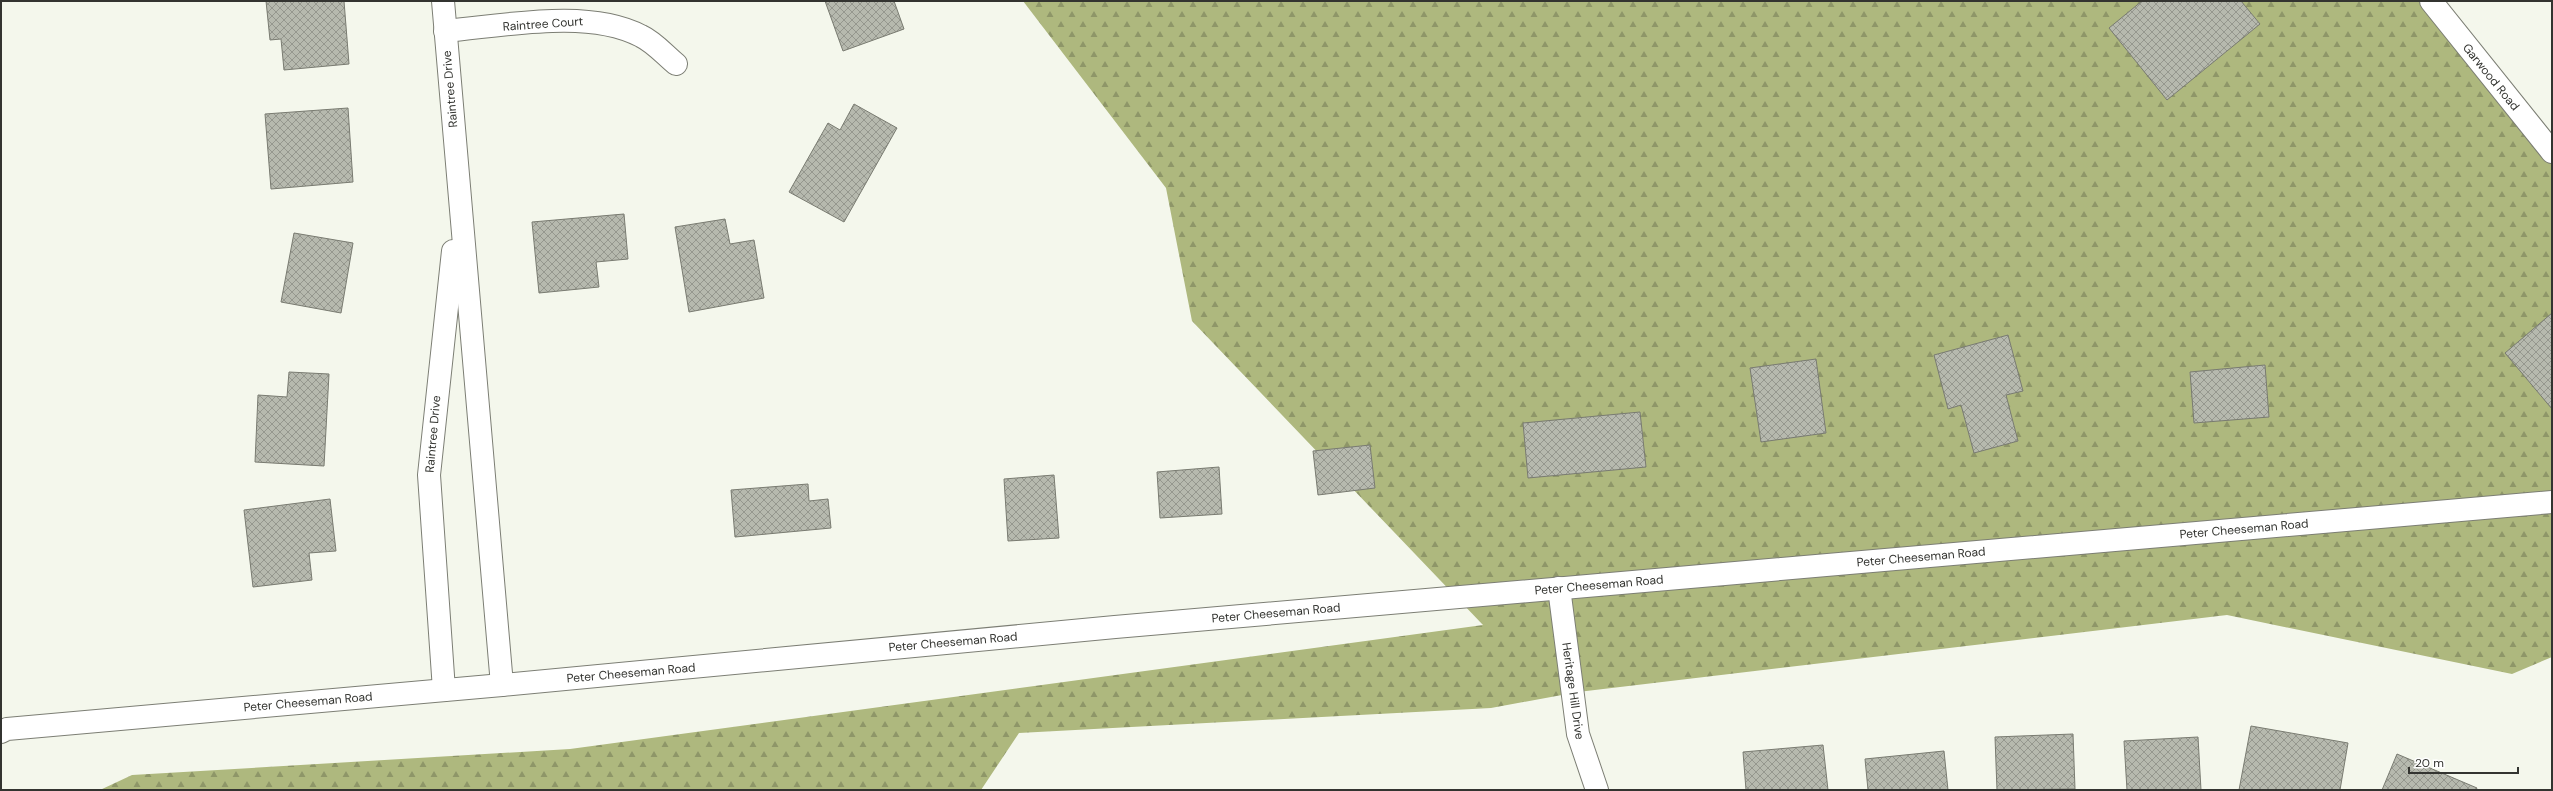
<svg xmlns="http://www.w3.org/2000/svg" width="2553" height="791" viewBox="0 0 2553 791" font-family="'DM Sans',sans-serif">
  <defs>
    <pattern id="forest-firs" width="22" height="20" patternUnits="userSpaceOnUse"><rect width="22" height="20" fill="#aeb87e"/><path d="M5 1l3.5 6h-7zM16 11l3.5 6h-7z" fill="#8e9668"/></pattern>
    <pattern id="building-cross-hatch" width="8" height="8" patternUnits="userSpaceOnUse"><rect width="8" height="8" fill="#b6b9ae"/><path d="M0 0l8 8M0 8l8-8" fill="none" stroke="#95978e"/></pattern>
  </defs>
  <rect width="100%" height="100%" fill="#f4f7ec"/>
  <!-- forest -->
  <polygon fill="url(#forest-firs)" points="1023,1 2443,1 2552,140 2552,657 2512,674 2227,615 1578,692 1491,708 1019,733 981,790 100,790 132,775 570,749 1483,625 1192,321 1166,188"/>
  <!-- building -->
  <g fill="url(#building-cross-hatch)" stroke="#797b71">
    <polygon points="266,1 344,1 349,64 284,70 281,39 270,40"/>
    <polygon points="825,1 894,1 904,29 843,51"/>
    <polygon points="2142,1 2241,1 2260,24 2167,100 2109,28"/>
    <polygon points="854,104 897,128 844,222 789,192 828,123 840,130"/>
    <polygon points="348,108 353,182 271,189 265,114"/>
    <polygon points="624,214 628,259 596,262 599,287 539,293 532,222"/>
    <polygon points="725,219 730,244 754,240 764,298 689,312 675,227"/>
    <polygon points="294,233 353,243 341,313 281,302"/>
    <polygon points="2552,313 2552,409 2505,353"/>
    <polygon points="2008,335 2023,391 2006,395 2018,441 1974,453 1961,405 1948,409 1934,355"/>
    <polygon points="1816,359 1826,433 1761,442 1750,368"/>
    <polygon points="2265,365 2269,417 2194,423 2190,372"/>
    <polygon points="289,372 329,374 324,466 255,462 258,395 287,397"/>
    <polygon points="1640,412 1646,467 1528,478 1523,423"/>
    <polygon points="1370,445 1375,488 1318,495 1313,451"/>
    <polygon points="1219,467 1222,514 1160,518 1157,472"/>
    <polygon points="1054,475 1059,538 1008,541 1004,479"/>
    <polygon points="808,484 809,501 828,499 831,528 735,537 731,490"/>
    <polygon points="330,499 336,551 309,553 312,580 253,587 244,510"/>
    <polygon points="2251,726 2348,743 2340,790 2239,790"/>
    <polygon points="2073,734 2075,789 1997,790 1995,737"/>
    <polygon points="2198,737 2201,790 2127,790 2124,741"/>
    <polygon points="1823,745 1828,790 1746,790 1743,752"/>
    <polygon points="1944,751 1948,790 1868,790 1865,759"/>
    <polygon points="2397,754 2477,788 2476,790 2382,790"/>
  </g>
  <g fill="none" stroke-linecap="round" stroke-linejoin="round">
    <defs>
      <g id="minor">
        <polyline points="443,1 502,685"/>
        <path d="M445 31C503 26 588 8 641 36 654 42 665 55 676 64"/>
        <polyline points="1559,588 1578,734 1597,790"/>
        <polyline points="444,690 429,475 453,251"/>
      </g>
      <g id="tertiary">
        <polyline points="2431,1 2552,152"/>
        <polyline points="1,732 7,729 502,685 1115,627 2552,502"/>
      </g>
    </defs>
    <!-- minor casing -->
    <use href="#minor" stroke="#7c7e74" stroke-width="24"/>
    <!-- tertiary casing -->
    <use href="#tertiary" stroke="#7c7e74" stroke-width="24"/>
    <!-- minor -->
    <use href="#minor" stroke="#fff" stroke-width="22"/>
    <!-- tertiary -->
    <use href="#tertiary" stroke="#fff" stroke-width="22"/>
  </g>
  <g text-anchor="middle" stroke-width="3" stroke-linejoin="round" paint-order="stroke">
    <!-- street labels -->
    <g font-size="12" fill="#333430" stroke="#fff">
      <text transform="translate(543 24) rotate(-4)" y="4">Raintree Court</text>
      <text transform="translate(2491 77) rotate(51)" y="4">Garwood Road</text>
      <text transform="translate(450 89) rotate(-95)" y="4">Raintree Drive</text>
      <text transform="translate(433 434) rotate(-85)" y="4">Raintree Drive</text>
      <text transform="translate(2244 529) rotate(-5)" y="4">Peter Cheeseman Road</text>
      <text transform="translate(1921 557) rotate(-5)" y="4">Peter Cheeseman Road</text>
      <text transform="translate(1599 585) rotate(-5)" y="4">Peter Cheeseman Road</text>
      <text transform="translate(1276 613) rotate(-5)" y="4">Peter Cheeseman Road</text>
      <text transform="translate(953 642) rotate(-5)" y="4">Peter Cheeseman Road</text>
      <text transform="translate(631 673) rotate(-5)" y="4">Peter Cheeseman Road</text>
      <text transform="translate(1573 691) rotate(82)" y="4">Heritage Hill Drive</text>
      <text transform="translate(308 702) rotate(-5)" y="4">Peter Cheeseman Road</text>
    </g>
  </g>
  <!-- border -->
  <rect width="2553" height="791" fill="none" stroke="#333430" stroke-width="4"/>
  <!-- scale -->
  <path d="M2409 767v6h109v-6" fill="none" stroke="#333430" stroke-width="2"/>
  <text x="2415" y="767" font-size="12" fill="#333430" stroke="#ffffff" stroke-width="3" paint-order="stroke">20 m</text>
</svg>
